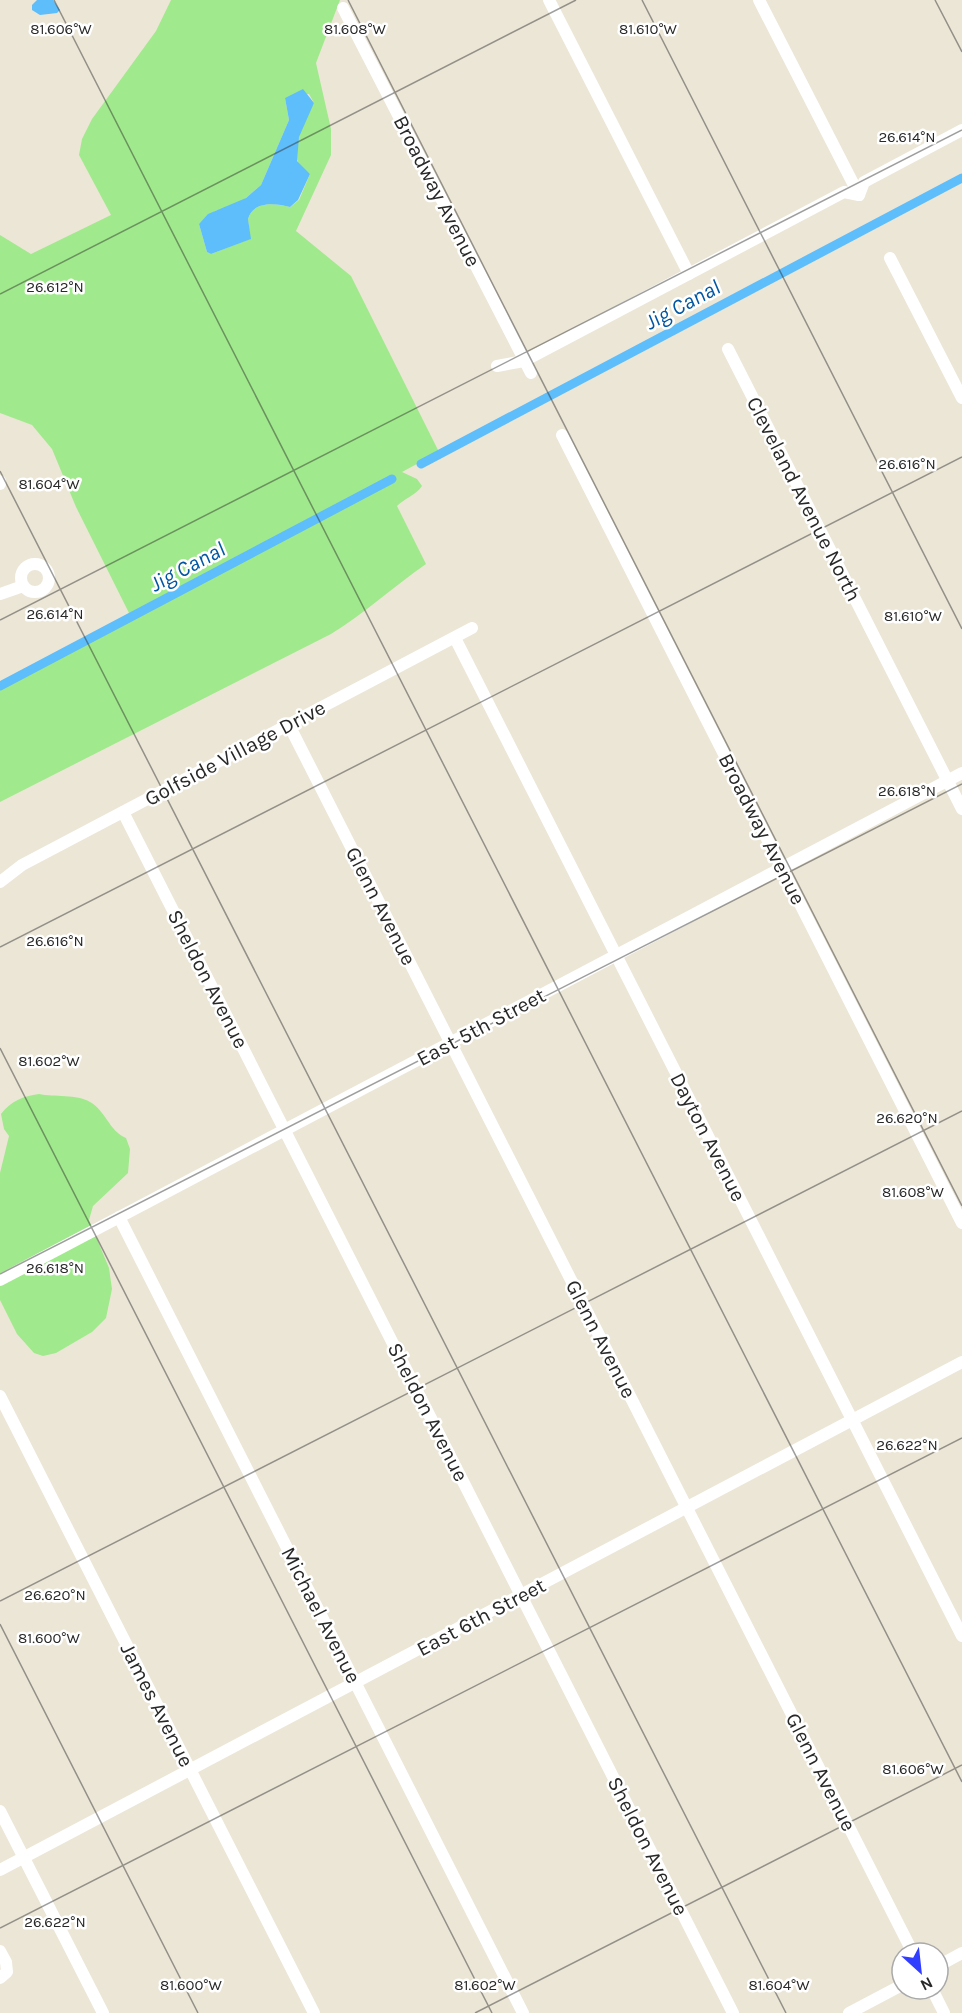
<svg xmlns="http://www.w3.org/2000/svg" width="962" height="2013" viewBox="0 0 962 2013" font-family="Karla,sans-serif">
  <rect width="100%" height="100%" fill="#ece6d7"/>
  <!-- green -->
  <g fill="#a1e98d" fill-rule="evenodd">
    <path d="M171 0H340L316 63 331 129V155L296 231 351 276 439 452 402 472 417 479 422 486C415 496 405 498 397 506L426 564C393 587 365 613 331 634L0 802V687L132 619 76 507 52 449 32 425 0 413V235L31 254 111 215 79 155 82 139 92 119 156 31ZM309 94 314 103C306 115 290 151 299 164 301 167 306 171 310 174L299 200 290 207C275 203 253 201 248 219L250 239 211 254 207 252 199 224 215 211 233 206 246 198 261 185 289 120 285 98Z"/>
    <path d="M39 1094C54 1097 77 1094 90 1102 106 1111 109 1131 126 1138L130 1149 128 1173 93 1206 89 1220 109 1268 112 1289 106 1318 92 1332 56 1353 43 1356 34 1353 17 1334 0 1300V1173L9 1136 4 1129 1 1114C11 1101 23 1096 39 1094Z"/>
  </g>
  <!-- water -->
  <g fill="#5ebdfb">
    <polygon points="37,0 53,0 60,10 57,13 40,15 32,10 32,5"/>
    <path d="M303 89 314 103 299 137 297 161 310 174 298 200 290 207C275 203 253 201 248 219L251 239 211 254 207 252 199 224 208 214 246 198 261 185 289 120 285 98Z"/>
  </g>
  <g fill="none" stroke-linecap="round" stroke-linejoin="round">
    <!-- canal -->
    <g stroke="#5ebdfb" stroke-width="9">
      <polyline points="421,464 962,178"/>
      <polyline points="0,686 392,479"/>
    </g>
    <!-- minor -->
    <g stroke="#fff" stroke-width="12">
      <polyline points="549,0 689,274"/>
      <polyline points="759,0 859,195"/>
      <polyline points="343,8 531,373"/>
      <polyline points="890,258 962,398"/>
      <polyline points="728,349 962,809"/>
      <polyline points="497,366 524,361 844,192 859,195 864,182 962,130"/>
      <polyline points="562,435 962,1223"/>
      <polyline points="0,481 0,484"/>
      <circle cx="35" cy="578" r="14"/>
      <polyline points="0,594 23,586"/>
      <polyline points="455,638 962,1636"/>
      <polyline points="289,725 913,1953"/>
      <polyline points="123,812 733,2013"/>
      <polyline points="0,882 22,865 472,628"/>
      <polyline points="119,1217 523,2013"/>
      <polyline points="0,1280 962,773"/>
      <polyline points="0,1396 314,2013"/>
      <polyline points="0,1811 103,2013"/>
      <polyline points="0,1870 962,1362"/>
      <polyline points="0,1951 6,1962 7,1972 0,1978"/>
      <polyline points="938,1966 962,1953"/>
      <polyline points="932,1989 944,2013"/>
      <polyline points="849,2013 902,1985"/>
    </g>
  </g>
  <!-- ticks -->
  <path fill="none" stroke="#282828" stroke-width="1.5" stroke-opacity="0.45" d="M54 0 962 1782M348 0 962 1206M642 0 962 629M935 0 962 52M0 294 576 0M0 471 786 2013M0 620 962 130M0 947 962 457M0 1048 492 2013M0 1274 962 784M0 1601 962 1111M0 1624 198 2013M0 1928 962 1438M475 2013 962 1765"/>
  <g text-anchor="middle" stroke-width="5" stroke-linejoin="round" paint-order="stroke">
    <!-- street labels -->
    <g font-size="21" fill="#282828" stroke="#fff">
      <text transform="translate(437 191) rotate(63)" y="7">Broadway Avenue</text>
      <text transform="translate(804 499) rotate(63)" y="7">Cleveland Avenue North</text>
      <text transform="translate(235 753) rotate(-28)" y="7">Golfside Village Drive</text>
      <text transform="translate(762 829) rotate(63)" y="7">Broadway Avenue</text>
      <text transform="translate(381 906) rotate(63)" y="7">Glenn Avenue</text>
      <text transform="translate(208 979) rotate(63)" y="7">Sheldon Avenue</text>
      <text transform="translate(481 1027) rotate(-28)" y="7">East 5th Street</text>
      <text transform="translate(708 1137) rotate(63)" y="7">Dayton Avenue</text>
      <text transform="translate(601 1339) rotate(63)" y="7">Glenn Avenue</text>
      <text transform="translate(428 1412) rotate(63)" y="7">Sheldon Avenue</text>
      <text transform="translate(321 1615) rotate(63)" y="7">Michael Avenue</text>
      <text transform="translate(481 1617) rotate(-28)" y="7">East 6th Street</text>
      <text transform="translate(157 1705) rotate(63)" y="7">James Avenue</text>
      <text transform="translate(821 1772) rotate(63)" y="7">Glenn Avenue</text>
      <text transform="translate(648 1846) rotate(63)" y="7">Sheldon Avenue</text>
    </g>
    <!-- water labels -->
    <g font-size="22" font-style="italic" fill="#0056a3" stroke="#fff">
      <text transform="translate(682 304) rotate(-28)" y="8">Jig Canal</text>
      <text transform="translate(187 566) rotate(-28)" y="8">Jig Canal</text>
    </g>
  </g>
  <g font-size="15" text-anchor="middle" fill="#282828" stroke="#fff" stroke-width="5" stroke-linejoin="round" paint-order="stroke">
    <text x="61" y="34">81.606°W</text>
    <text x="355" y="34">81.608°W</text>
    <text x="648" y="34">81.610°W</text>
    <text x="907" y="142">26.614°N</text>
    <text x="55" y="292">26.612°N</text>
    <text x="907" y="469">26.616°N</text>
    <text x="49" y="489">81.604°W</text>
    <text x="55" y="619">26.614°N</text>
    <text x="913" y="621">81.610°W</text>
    <text x="907" y="796">26.618°N</text>
    <text x="55" y="946">26.616°N</text>
    <text x="49" y="1066">81.602°W</text>
    <text x="907" y="1123">26.620°N</text>
    <text x="913" y="1197">81.608°W</text>
    <text x="55" y="1273">26.618°N</text>
    <text x="907" y="1450">26.622°N</text>
    <text x="55" y="1600">26.620°N</text>
    <text x="49" y="1643">81.600°W</text>
    <text x="913" y="1774">81.606°W</text>
    <text x="55" y="1927">26.622°N</text>
    <text x="191" y="1990">81.600°W</text>
    <text x="485" y="1990">81.602°W</text>
    <text x="779" y="1990">81.604°W</text>
  </g>
  <!-- north arrow -->
  <g transform="translate(920 1971) rotate(153)"><circle r="28" fill="#ffffff" stroke="#a9a9a9" stroke-width="1.5"/>
  <path d="M0-4.5L10 22L0 15L-10 22Z" fill="#313dff"/>
  <text y="-9" font-size="16" font-weight="bold" text-anchor="middle" fill="#282828">N</text>
  </g>
</svg>
